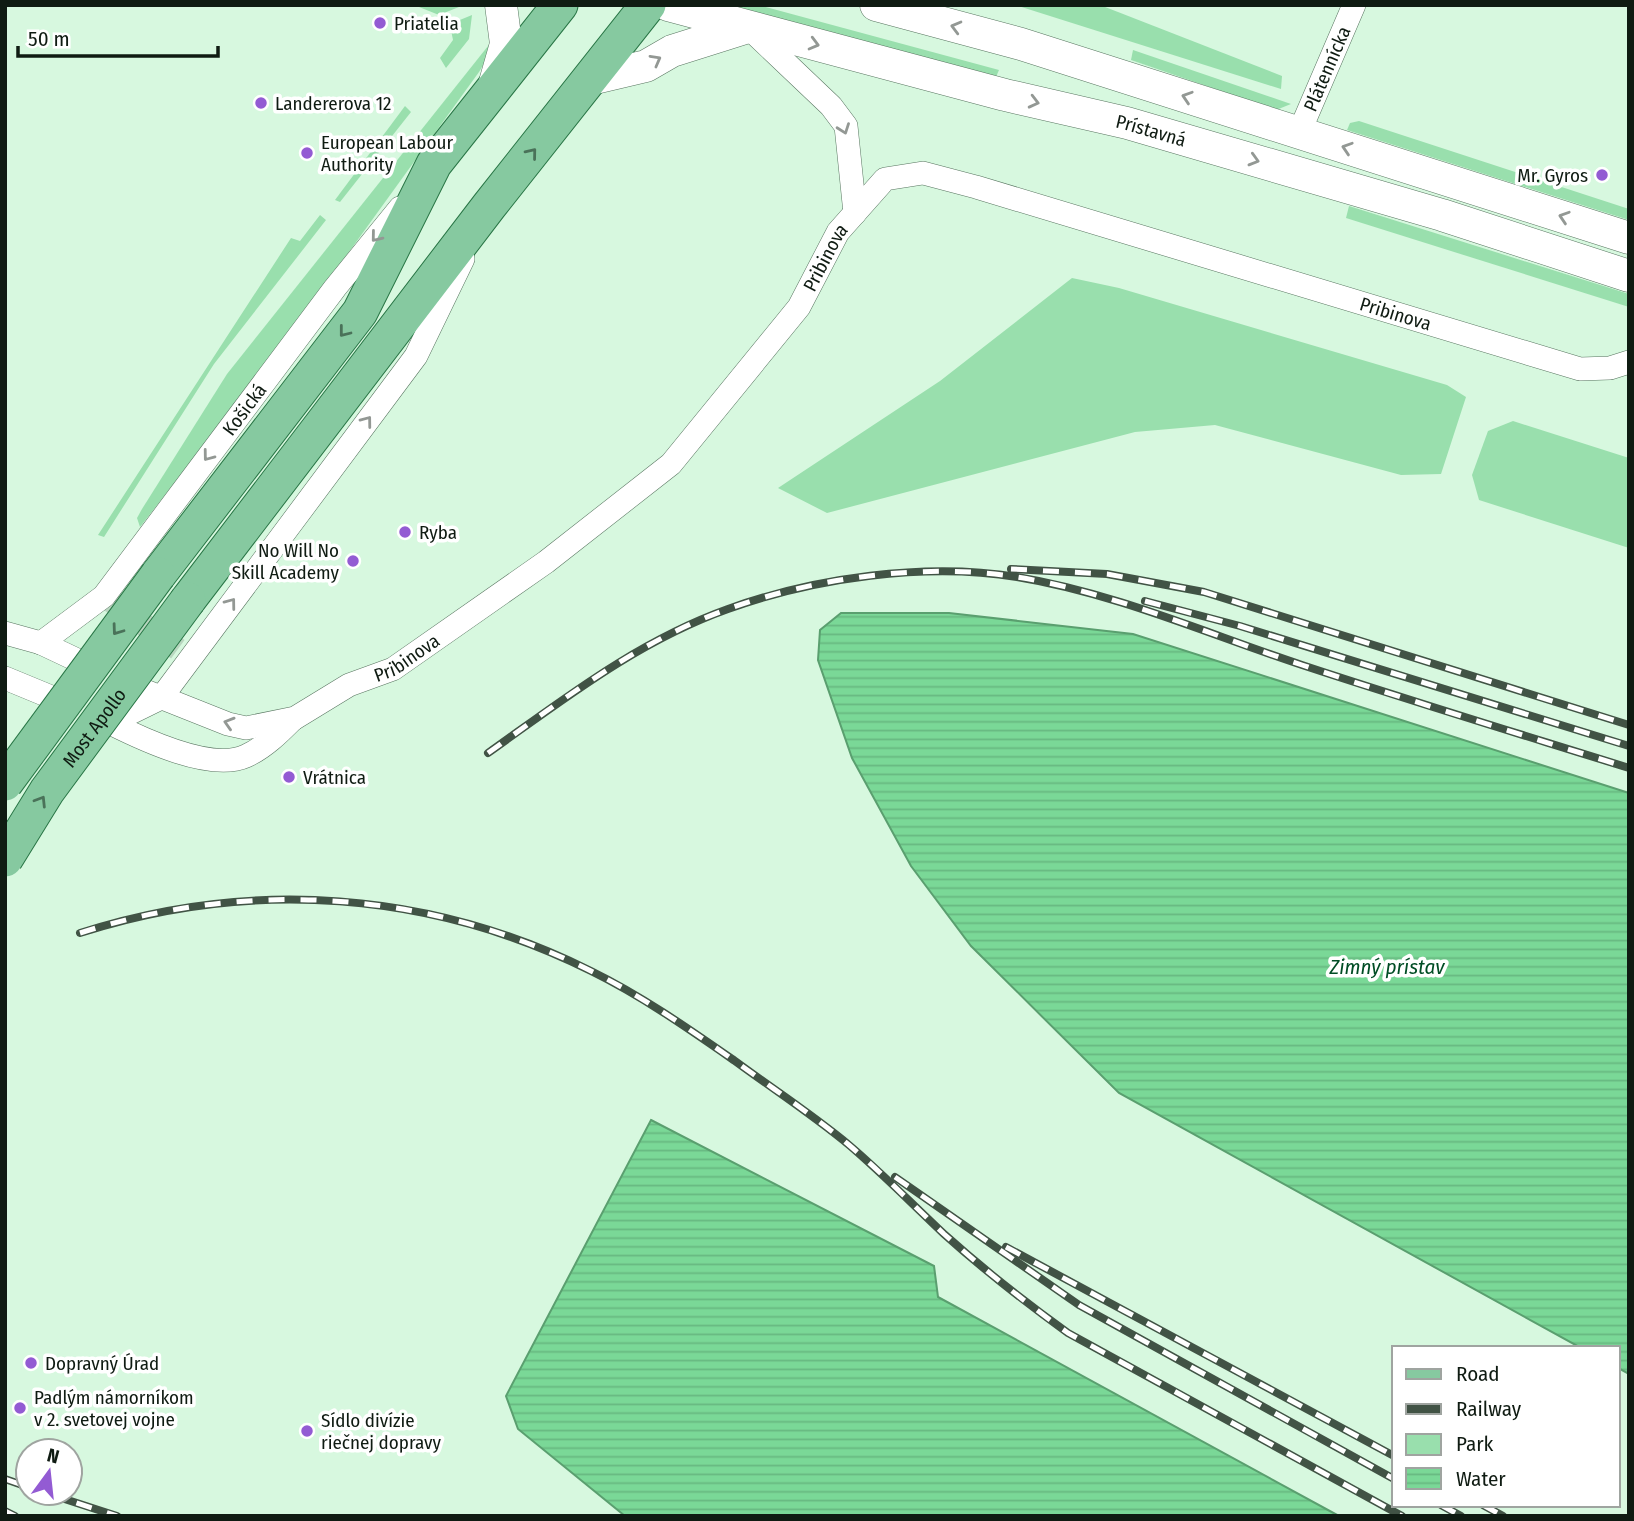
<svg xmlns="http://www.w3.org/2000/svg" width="1634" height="1521" viewBox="0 0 1634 1521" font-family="'Fira Sans Condensed',sans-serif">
  <defs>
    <pattern id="water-rules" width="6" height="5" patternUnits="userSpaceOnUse" patternTransform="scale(1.75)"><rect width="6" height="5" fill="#7ad897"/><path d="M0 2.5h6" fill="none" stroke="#68b981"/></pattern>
  </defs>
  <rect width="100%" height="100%" fill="#d7f8df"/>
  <!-- green -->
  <g fill="#99dfad">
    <polygon points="414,5 464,5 439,15"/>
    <polygon points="726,5 758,5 999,70 996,77"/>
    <polygon points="1015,5 1100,5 1282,76 1281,89"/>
    <polygon points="472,15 469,39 446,68 440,58 453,40 451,30 455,22"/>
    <polygon points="492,41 491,52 479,72 281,346 140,527 137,518 142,509 227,374"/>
    <polygon points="1133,50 1291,104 1276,110 1131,60"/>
    <polygon points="405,106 411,112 340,202 335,200"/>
    <polygon points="1359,121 1629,209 1629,220 1347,130 1350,123"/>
    <polygon points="1349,206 1629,294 1629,307 1346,218"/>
    <polygon points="320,215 326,220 214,364 104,537 98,535 291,238 300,241"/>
    <polygon points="1072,278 1119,288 1447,385 1466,397 1441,474 1401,475 1215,425 1135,432 827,513 778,488 940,381"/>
    <polygon points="1513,421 1629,458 1629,548 1479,500 1472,475 1488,431"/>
  </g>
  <!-- water -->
  <g fill="url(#water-rules)" stroke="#5a9f6f" stroke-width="2">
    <polygon points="841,613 949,613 1133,634 1629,793 1629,1374 1618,1368 1618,1348 1581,1348 1119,1093 971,946 911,866 852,758 818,660 820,630"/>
    <polygon points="651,1120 934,1266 938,1297 1339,1516 625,1516 518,1429 506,1396"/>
  </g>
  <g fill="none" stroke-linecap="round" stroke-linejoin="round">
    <!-- street-tunnel -->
    <polyline stroke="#b9d7c0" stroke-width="23" stroke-dasharray="23 11" stroke-linecap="butt" points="104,596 190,658"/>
    <defs>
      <g id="street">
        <polyline points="750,29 831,106 846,126 855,213"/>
        <path id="s1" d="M1299 133 1354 5"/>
        <polyline points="5,633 41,643 77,660"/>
        <path id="s2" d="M41 643 104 596 335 288 400 208"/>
        <polyline points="5,678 51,697"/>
        <path id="s3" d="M145 691 228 724 246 728 295 718 349 685 393 669 546 562 671 464 799 307 838 232 885 179 923 173 976 187 1580 369 1610 368 1629 362"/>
        <polyline points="161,698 416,356 463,259"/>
        <path d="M110 723C142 739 211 772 246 756 264 748 279 733 293 719"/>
        <polyline points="110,723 161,698"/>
      </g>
      <g id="secondary">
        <path id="s4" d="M668 5 1005 95 1127 123 1442 215 1629 276"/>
        <polyline points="876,5 1021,44 1629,238"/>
        <polyline points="591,79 646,66 672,51 748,27"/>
        <polyline points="494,86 506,44 501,5"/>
      </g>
      <g id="primary">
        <polyline points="158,575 360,312 434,164 560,5"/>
        <polyline points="188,600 489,206 648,5"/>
      </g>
    </defs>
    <!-- street casing -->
    <use href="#street" stroke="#587560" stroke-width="24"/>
    <!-- secondary casing -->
    <use href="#secondary" stroke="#587560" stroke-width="33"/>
    <!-- primary casing -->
    <use href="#primary" stroke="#287545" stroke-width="37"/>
    <!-- street -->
    <use href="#street" stroke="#fff" stroke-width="23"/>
    <!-- secondary -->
    <use href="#secondary" stroke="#fff" stroke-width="32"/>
    <!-- primary -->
    <use href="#primary" stroke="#86c9a0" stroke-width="35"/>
    <defs>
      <g id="rail">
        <polyline points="1011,569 1107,574 1204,592 1629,725"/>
        <polyline points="1145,601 1240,626 1629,746"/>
        <path d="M488 753C564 699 638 641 728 609 814 578 925 562 1017 577 1115 593 1208 634 1302 665 1411 701 1520 734 1629 768"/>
        <path d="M80 933C251 878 431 891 591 971 642 996 689 1029 735 1061 773 1089 813 1115 849 1145 882 1173 912 1204 944 1234 983 1269 1025 1302 1068 1333L1402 1516"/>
        <polyline points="895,1177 1079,1305 1394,1479"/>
        <polyline points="1006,1247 1394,1456"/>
        <polyline points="5,1479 28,1487"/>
        <polyline points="46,1493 117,1516"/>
        <polyline points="1441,1505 1461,1516"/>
        <polyline points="1483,1505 1503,1516"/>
        <polyline points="5,1511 15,1516"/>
      </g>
    </defs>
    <!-- rail casing -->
    <use href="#rail" stroke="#415345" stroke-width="8"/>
    <!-- rail -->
    <use href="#rail" stroke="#fff" stroke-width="5" stroke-dasharray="16" stroke-linecap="butt"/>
    <defs>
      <g id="primary-bridge">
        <polyline points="5,783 158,575"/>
        <path id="s5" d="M5 859 47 791 188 600"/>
      </g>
    </defs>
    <!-- primary-bridge casing -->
    <use href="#primary-bridge" stroke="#287545" stroke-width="37" stroke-linecap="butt"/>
    <!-- primary-bridge -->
    <use href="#primary-bridge" stroke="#86c9a0" stroke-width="35"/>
  </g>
  <!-- one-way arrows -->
  <defs><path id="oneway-chevron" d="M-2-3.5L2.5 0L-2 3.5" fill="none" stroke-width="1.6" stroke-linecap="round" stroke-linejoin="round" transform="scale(1.75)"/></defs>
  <g stroke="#939894">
    <use href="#oneway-chevron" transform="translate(956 27) rotate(-165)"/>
    <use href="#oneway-chevron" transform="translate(814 44) rotate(15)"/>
    <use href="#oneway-chevron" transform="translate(656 60) rotate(-29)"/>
    <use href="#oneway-chevron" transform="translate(1187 97) rotate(-162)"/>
    <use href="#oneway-chevron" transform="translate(1034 102) rotate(14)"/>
    <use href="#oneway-chevron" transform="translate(844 129) rotate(70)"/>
    <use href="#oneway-chevron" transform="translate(1347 148) rotate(-162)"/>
    <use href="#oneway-chevron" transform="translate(1254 160) rotate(16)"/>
    <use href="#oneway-chevron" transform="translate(1564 217) rotate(-162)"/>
    <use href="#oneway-chevron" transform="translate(376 237) rotate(129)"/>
    <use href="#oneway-chevron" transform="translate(367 421) rotate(-53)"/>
    <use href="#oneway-chevron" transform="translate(208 456) rotate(127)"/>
    <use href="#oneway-chevron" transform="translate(231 603) rotate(-53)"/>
    <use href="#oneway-chevron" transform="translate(229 723) rotate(-163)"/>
  </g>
  <g stroke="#4a7259">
    <use href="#oneway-chevron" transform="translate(532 153) rotate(-51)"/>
    <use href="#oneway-chevron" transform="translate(344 332) rotate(128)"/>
    <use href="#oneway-chevron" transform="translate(117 630) rotate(126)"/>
    <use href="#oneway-chevron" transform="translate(41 801) rotate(-58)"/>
  </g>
  <!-- markers -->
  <g fill="#935bd3" stroke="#fff" stroke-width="2.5">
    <circle cx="380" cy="23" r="7"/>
    <circle cx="261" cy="103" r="7"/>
    <circle cx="307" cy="153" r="7"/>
    <circle cx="1602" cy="175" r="7"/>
    <circle cx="405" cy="532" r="7"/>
    <circle cx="353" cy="561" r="7"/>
    <circle cx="289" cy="777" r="7"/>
    <circle cx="31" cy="1363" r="7"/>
    <circle cx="20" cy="1408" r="7"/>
    <circle cx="307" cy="1431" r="7"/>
  </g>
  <g text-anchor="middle" stroke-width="7" stroke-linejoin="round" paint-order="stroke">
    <!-- poi labels -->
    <g font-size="19" fill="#0f1b12" stroke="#fff" text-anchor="start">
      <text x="394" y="30">Priatelia</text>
      <text x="275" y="110">Landererova 12</text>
      <text x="321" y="149">European Labour<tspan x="321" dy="22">Authority</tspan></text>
      <text x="1588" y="182" text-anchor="end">Mr. Gyros</text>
      <text x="419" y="539">Ryba</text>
      <text x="339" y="557" text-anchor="end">No Will No<tspan x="339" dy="22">Skill Academy</tspan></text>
      <text x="303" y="784">Vrátnica</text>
      <text x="45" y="1370">Dopravný Úrad</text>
      <text x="34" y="1404">Padlým námorníkom<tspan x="34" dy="22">v 2. svetovej vojne</tspan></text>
      <text x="321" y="1427">Sídlo divízie<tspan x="321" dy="22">riečnej dopravy</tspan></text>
    </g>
    <!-- street labels -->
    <g font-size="19" fill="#0f1b12" stroke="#fff">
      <text dy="7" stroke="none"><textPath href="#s1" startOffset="70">Plátennícka</textPath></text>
      <text dy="7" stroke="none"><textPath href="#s4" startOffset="499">Prístavná</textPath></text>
      <text dy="7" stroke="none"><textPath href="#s3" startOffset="872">Pribinova</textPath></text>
      <text dy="7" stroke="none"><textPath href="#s3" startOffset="1503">Pribinova</textPath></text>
      <text dy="7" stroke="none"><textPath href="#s2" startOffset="312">Košická</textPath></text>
      <text dy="7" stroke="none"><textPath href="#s3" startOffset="285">Pribinova</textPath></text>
      <text dy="7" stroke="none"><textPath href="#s5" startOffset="159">Most Apollo</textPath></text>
    </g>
    <!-- water labels -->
    <g font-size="21" font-style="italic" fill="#014d25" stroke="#fff">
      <text x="1387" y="974">Zimný prístav</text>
    </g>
  </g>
  <!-- border -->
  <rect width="1634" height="1521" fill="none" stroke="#0f1b12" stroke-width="14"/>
  <!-- legend -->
  <rect x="1392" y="1346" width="228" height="161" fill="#ffffff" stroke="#9fa4a0" stroke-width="2"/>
  <rect x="1406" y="1369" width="35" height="10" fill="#86c9a0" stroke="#9fa4a0" stroke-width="2"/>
  <text x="1456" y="1381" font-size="21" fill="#0f1b12">Road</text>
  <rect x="1406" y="1404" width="35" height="10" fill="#415345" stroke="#9fa4a0" stroke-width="2"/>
  <text x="1456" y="1416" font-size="21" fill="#0f1b12">Railway</text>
  <rect x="1406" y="1434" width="35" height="21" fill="#99dfad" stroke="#9fa4a0" stroke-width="2"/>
  <text x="1456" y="1451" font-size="21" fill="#0f1b12">Park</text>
  <rect x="1406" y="1468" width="35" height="21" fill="url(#water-rules)" stroke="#9fa4a0" stroke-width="2"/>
  <text x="1456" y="1486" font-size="21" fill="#0f1b12">Water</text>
  <!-- north arrow -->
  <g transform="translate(49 1472) rotate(15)"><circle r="33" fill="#ffffff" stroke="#9fa4a0" stroke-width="2"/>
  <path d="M0-5L12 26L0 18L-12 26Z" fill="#935bd3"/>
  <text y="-10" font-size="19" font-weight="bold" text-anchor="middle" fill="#0f1b12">N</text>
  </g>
  <!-- scale -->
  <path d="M18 46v10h200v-10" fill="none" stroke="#0f1b12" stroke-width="3.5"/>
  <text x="28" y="46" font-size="21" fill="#0f1b12" stroke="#ffffff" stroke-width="5" paint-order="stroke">50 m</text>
</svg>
